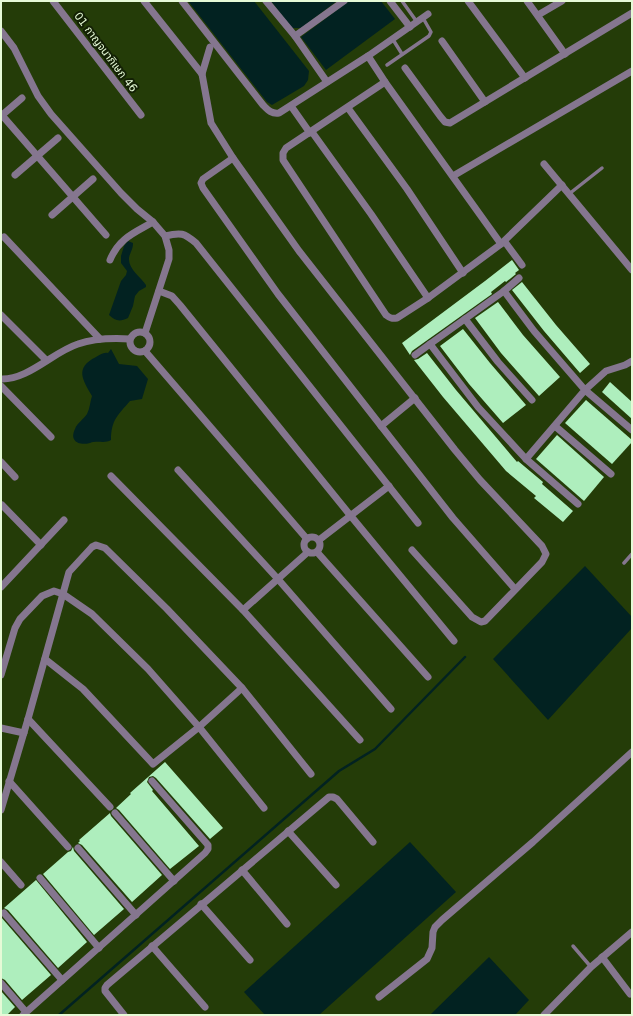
<svg xmlns="http://www.w3.org/2000/svg" width="633" height="1016" viewBox="0 0 633 1016" font-family="'DejaVu Sans','Noto Sans Thai',sans-serif">
  <rect width="100%" height="100%" fill="#243c08"/>
  <!-- water -->
  <g fill="#022221">
    <polygon points="188,1 254,1 309,71 308,80 304,86 272,105 267,102"/>
    <polygon points="271,1 337,1 301,28 292,28"/>
    <polygon points="349,1 381,1 395,19 326,70 301,37"/>
    <path d="M128 241 133 243C133 250 130 252 129 258 128 269 141 277 146 285V287L139 291 135 296 133 306 128 318C120 322 115 321 109 315L121 281 126 275 127 271 121 263V256L124 246Z"/>
    <path d="M111 349 119 364 137 366 148 379 142 399 130 401C118 415 111 420 111 440 105 444 97 440 90 443 79 446 69 441 75 429 77 423 84 419 87 414 90 408 90 402 92 396 83 380 74 368 96 357 100 355 103 352 108 353Z"/>
    <polygon points="585,566 632,617 632,628 548,720 493,659"/>
    <polygon points="410,842 456,892 319,1015 265,1015 244,992"/>
    <polygon points="489,957 529,1000 515,1015 430,1015"/>
  </g>
  <g fill="none" stroke-linecap="round" stroke-linejoin="round">
    <!-- stream -->
    <polyline stroke="#022221" stroke-width="2.5" points="59,1015 339,771 375,749 465,657"/>
  </g>
  <!-- building -->
  <g fill="#aeeebd">
    <polygon points="512,260 519,270 515,273 516,274 506,282 505,281 491,292 492,294 412,351 410,355 402,343 485,281"/>
    <polygon points="522,282 556,325 590,364 580,373 544,331 512,290"/>
    <polygon points="498,302 523,335 560,377 539,396 501,353 475,318"/>
    <polygon points="463,329 490,363 526,405 503,423 469,384 440,346"/>
    <polygon points="427,353 456,390 517,462 518,461 543,482 542,484 573,511 563,522 534,498 536,496 506,471 443,397 414,360 418,359"/>
    <polygon points="610,382 632,402 632,419 602,392"/>
    <polygon points="586,400 632,440 632,442 612,464 565,423"/>
    <polygon points="557,435 604,477 584,501 536,459"/>
    <polygon points="165,762 223,828 210,839 156,778 153,776 149,777 147,782 153,790 152,791 199,846 170,869 119,810 116,808 131,794 130,793"/>
    <polygon points="110,813 111,816 162,875 132,902 82,845 78,843 80,841 79,840"/>
    <polygon points="73,847 74,851 124,909 94,935 43,874 68,852 71,851"/>
    <polygon points="36,880 87,942 58,968 8,910 4,908"/>
    <polygon points="1,917 51,975 22,1000 5,980 1,978"/>
    <polygon points="1,991 15,1007 7,1015 1,1015"/>
  </g>
  <g fill="none" stroke-linecap="round" stroke-linejoin="round">
    <!-- service -->
    <g stroke="#85768f" stroke-width="3.5">
      <polyline points="402,1 417,22"/>
      <polyline points="392,38 402,54"/>
      <polyline points="387,65 429,36 431,32 423,18"/>
      <polyline points="569,194 602,168"/>
      <polyline points="624,563 632,554"/>
      <polyline points="573,946 591,967"/>
    </g>
    <!-- minor -->
    <g stroke="#85768f" stroke-width="7">
      <polyline points="53,1 141,115"/>
      <polyline points="144,1 202,74 211,123 233,158 299,251 455,450 480,480 542,546 546,554 542,562 485,621 481,622 472,617 412,550"/>
      <path d="M182 1 263 105C268 110 271 114 279 113L368 56 385 82 501 244"/>
      <polyline points="266,1 295,36 327,82"/>
      <polyline points="390,1 410,27"/>
      <polyline points="468,1 525,78"/>
      <polyline points="527,1 565,54"/>
      <polyline points="538,15 562,1"/>
      <polyline points="1,31 14,48 38,96 51,114 121,193 137,209 153,222 165,236 169,250 169,259 145,333"/>
      <polyline points="295,36 344,1"/>
      <polyline points="442,41 485,102"/>
      <polyline points="368,56 428,14"/>
      <polyline points="405,68 440,116 445,122 450,123 632,13"/>
      <polyline points="202,74 210,47"/>
      <path d="M385 82 286 148 283 153V160L386 315C390 318 392 319 397 318L428 298 501 244 562 185"/>
      <polyline points="291,106 310,133"/>
      <polyline points="348,108 407,189 463,273"/>
      <polyline points="1,114 106,235"/>
      <polyline points="1,116 22,98"/>
      <polyline points="312,132 371,214 428,298"/>
      <polyline points="233,158 203,179 201,183 203,188 278,294 453,518 515,589"/>
      <polyline points="544,164 632,270"/>
      <polyline points="15,175 58,138"/>
      <polyline points="453,176 632,71"/>
      <polyline points="52,215 93,179"/>
      <path d="M165 236C181 232 184 233 196 243L418 523"/>
      <polyline points="4,237 100,339"/>
      <polyline points="505,242 522,265"/>
      <path d="M110 260C119 238 134 233 153 222"/>
      <polyline points="159,291 172,296 180,305 350,515 454,641"/>
      <polyline points="504,291 519,278"/>
      <polyline points="1,315 46,360"/>
      <polyline points="465,319 498,362 532,400"/>
      <circle cx="140" cy="342" r="10"/>
      <polyline points="145,351 307,539"/>
      <polyline points="415,355 430,344"/>
      <polyline points="632,361 625,365 606,371 585,390 526,459 478,407 430,344 504,291 534,331 585,390 632,430"/>
      <path d="M1 379C28 380 53 352 78 344 95 338 113 338 130 339"/>
      <polyline points="1,386 51,437"/>
      <polyline points="381,426 415,398"/>
      <polyline points="555,426 611,474"/>
      <polyline points="526,459 578,504"/>
      <polyline points="1,462 15,477"/>
      <polyline points="178,470 277,578 391,709"/>
      <polyline points="111,476 243,610 360,740"/>
      <polyline points="2,505 41,545"/>
      <circle cx="312" cy="545" r="8"/>
      <polyline points="319,540 389,486"/>
      <polyline points="317,552 428,677"/>
      <polyline points="1,587 64,520"/>
      <polyline points="243,610 308,552"/>
      <polyline points="45,659 83,689 153,764 199,727 242,688"/>
      <polyline points="1,675 15,628 20,619 42,596 54,591 63,594 92,614 148,669 199,727 264,808"/>
      <polyline points="28,719 110,807"/>
      <polyline points="1,728 24,733"/>
      <polyline points="9,781 68,847"/>
      <polyline points="1,810 28,719 69,572 92,547 96,545 105,548 167,609 242,688 311,774"/>
      <polyline points="115,813 174,881"/>
      <polyline points="288,831 336,885"/>
      <polyline points="78,848 136,915"/>
      <polyline points="1,862 21,885"/>
      <polyline points="242,870 287,924"/>
      <polyline points="40,878 99,948"/>
      <polyline points="201,904 250,960"/>
      <polyline points="4,913 62,980"/>
      <polyline points="152,946 205,1007"/>
      <polyline points="602,957 630,994"/>
      <polyline points="1,983 26,1012"/>
      <polyline points="379,997 427,959 432,948 433,932 435,927 442,920 533,842 632,752"/>
      <polyline points="23,1015 205,853 208,849 208,845 152,781"/>
      <polyline points="124,1015 105,991 105,988 107,985 329,797 333,797 337,799 373,842"/>
      <polyline points="544,1015 591,967 632,932"/>
    </g>
  </g>
  <g text-anchor="middle" stroke-width="4" stroke-linejoin="round" paint-order="stroke">
    <!-- street labels -->
    <g font-size="11" fill="#e6fad7" stroke="#132005">
      <text transform="translate(106 52) rotate(53)" y="4">01 กาญจนาภิเษก 46</text>
    </g>
  </g>
  <!-- border -->
  <rect width="633" height="1016" fill="none" stroke="#e6fad7" stroke-width="4"/>
</svg>
